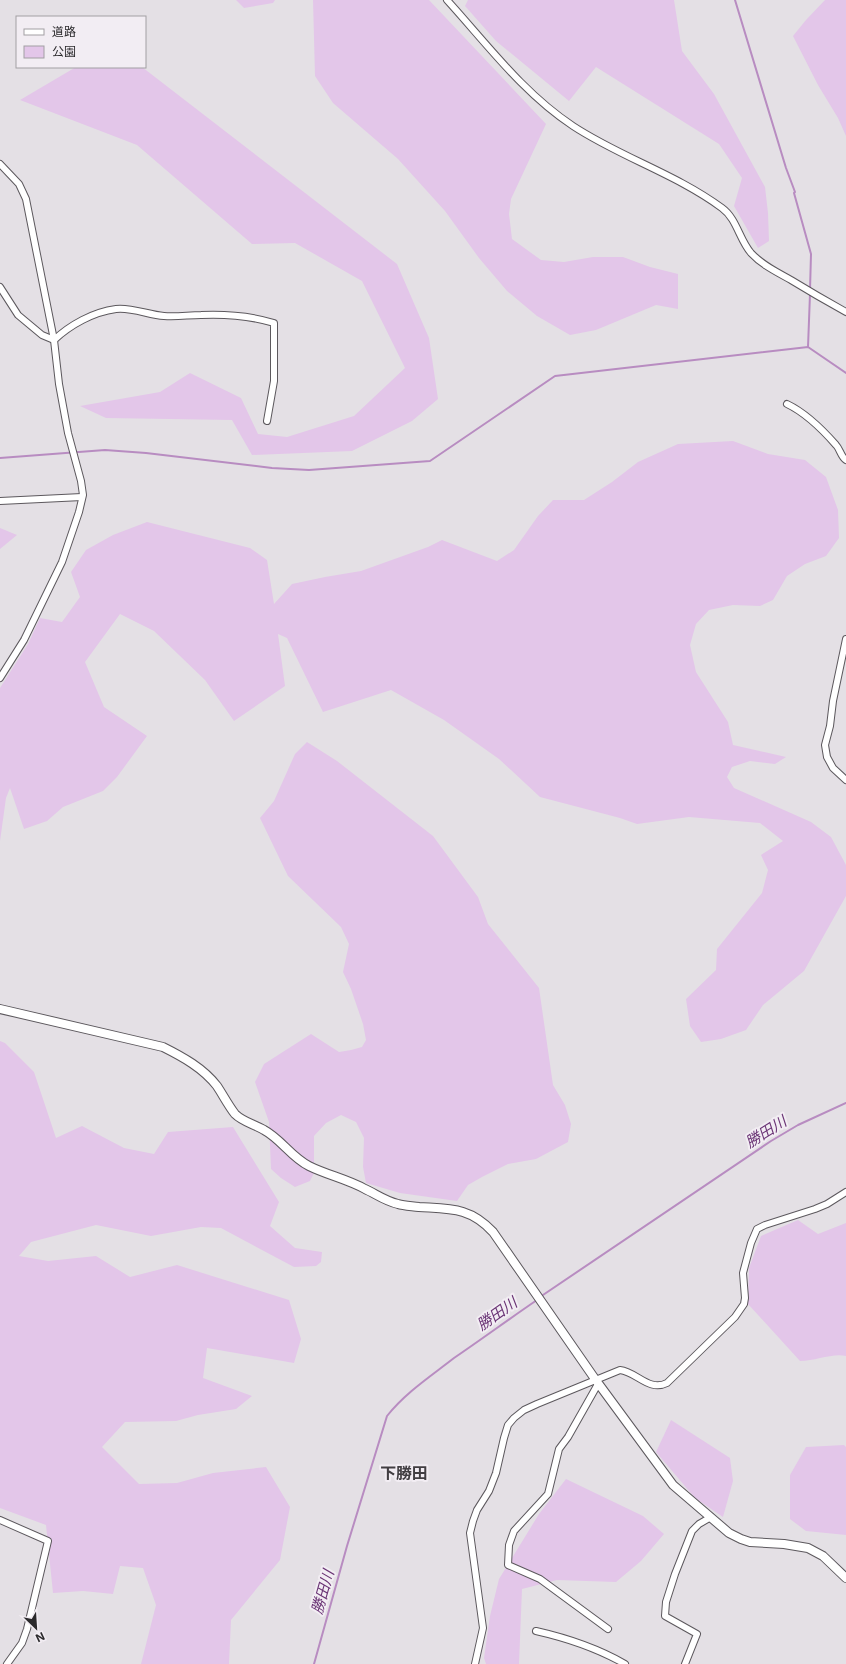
<svg xmlns="http://www.w3.org/2000/svg" width="846" height="1664" viewBox="0 0 846 1664" font-family="Inter,'Noto Sans JP',sans-serif">
  <rect width="100%" height="100%" fill="#e4e0e5"/>
  <!-- green -->
  <g fill="#e3c6e9">
    <polygon points="236,0 275,0 273,3 244,8"/>
    <polygon points="313,0 429,0 546,124 511,199 509,214 512,239 541,260 564,262 593,257 623,257 650,267 678,274 678,309 656,305 596,330 570,335 537,316 507,291 479,258 445,211 398,159 333,103 315,76"/>
    <polygon points="468,0 674,0 682,51 714,94 765,187 768,213 769,241 758,248 734,206 742,178 719,144 596,67 569,101 496,41 465,6"/>
    <polygon points="825,0 846,0 846,136 838,118 818,85 793,36 806,20"/>
    <polygon points="76,67 142,67 397,264 429,338 438,399 412,421 352,451 252,455 232,420 106,418 80,406 160,392 190,373 241,398 258,434 287,437 354,416 405,368 362,281 295,243 252,244 137,145 20,100"/>
    <polygon points="733,441 768,454 805,460 826,477 838,510 839,538 826,556 805,564 787,576 773,600 760,606 733,605 709,610 696,624 690,645 696,672 728,722 733,745 786,757 775,764 750,761 732,767 727,777 734,788 811,822 831,837 846,865 846,896 804,971 763,1005 746,1030 721,1039 701,1042 690,1026 686,999 716,970 717,949 762,893 768,870 761,855 783,841 760,823 689,817 637,824 620,818 540,797 499,759 444,720 391,690 323,712 287,638 278,634 285,686 234,721 205,680 154,631 120,614 85,662 104,707 147,736 117,777 103,791 63,807 47,821 24,829 10,788 6,798 0,841 0,688 28,644 40,618 62,622 80,597 71,572 86,550 113,535 147,522 250,548 267,560 274,604 292,584 325,577 361,571 428,547 442,540 497,561 514,550 538,516 553,500 584,500 612,482 638,462 678,444"/>
    <polygon points="0,528 17,535 0,549"/>
    <polygon points="307,742 337,761 433,836 478,897 488,924 539,988 553,1085 565,1105 571,1124 568,1142 536,1159 508,1164 482,1177 468,1185 457,1201 400,1193 366,1183 363,1167 364,1138 356,1122 341,1115 326,1123 314,1136 314,1173 310,1181 295,1187 281,1178 271,1169 269,1122 255,1082 264,1064 311,1034 339,1052 351,1050 362,1047 366,1040 363,1024 351,989 343,972 349,944 341,927 288,876 260,818 274,801 295,754"/>
    <polygon points="0,1041 5,1043 34,1072 56,1138 82,1126 124,1148 154,1154 168,1132 233,1127 279,1202 270,1226 295,1248 322,1252 321,1262 316,1266 294,1267 221,1228 201,1227 151,1236 96,1225 31,1242 19,1256 48,1261 96,1256 130,1277 177,1265 289,1300 301,1339 294,1363 207,1348 203,1378 252,1396 236,1409 198,1415 176,1421 125,1422 102,1447 139,1484 177,1483 213,1473 266,1467 290,1507 280,1560 231,1620 229,1664 141,1664 156,1605 143,1568 120,1566 113,1594 83,1591 53,1593 46,1525 0,1508"/>
    <path d="M798 1220 818 1234 846 1223V1356C832 1353 816 1361 800 1361L748 1304 749 1268 761 1236Z"/>
    <polygon points="671,1420 730,1458 733,1481 723,1517 695,1498 656,1452"/>
    <polygon points="844,1445 846,1447 846,1535 806,1531 790,1519 790,1475 806,1447"/>
    <polygon points="566,1479 643,1516 664,1534 641,1561 616,1582 557,1580 522,1589 519,1664 486,1664 484,1658 490,1616 499,1579 539,1514"/>
  </g>
  <g fill="none" stroke-linecap="round" stroke-linejoin="round">
    <!-- stream -->
    <g stroke="#b88cc1" stroke-width="2">
      <polyline points="735,0 786,168 795,192 794,193 811,254 810,290"/>
      <polyline points="808,347 810,294"/>
      <polyline points="0,458 105,450 146,453 272,468 309,470 430,461 555,376 808,347 846,373"/>
      <polyline points="540,1297 771,1141 798,1125 846,1103"/>
      <path d="M314 1664 347 1546 387 1416C405 1393 431 1376 454 1358 482 1339 509 1319 537 1300"/>
    </g>
    <defs>
      <g id="street">
        <path d="M447 0C487 44 523 93 573 126 620 157 676 174 722 208 737 219 739 239 751 253 762 265 777 272 791 280 809 291 828 302 846 312"/>
        <polyline points="0,164 19,184 26,199 54,340 59,384 68,433 81,481 83,495 79,512 62,562 24,640 0,678"/>
        <path d="M0 287 18 315 42 335 54 340C70 325 93 312 116 309 131 307 149 315 164 316 177 317 189 315 201 315 225 314 251 316 274 323V381L267 421"/>
        <path d="M787 404C806 413 822 429 836 445 840 449 841 457 846 460"/>
        <polyline points="0,501 82,497"/>
        <polyline points="846,639 833,701 830,726 825,745 827,757 833,768 846,780"/>
        <polyline points="598,1384 568,1437 559,1449 548,1494 514,1531 509,1545 508,1565 540,1579 608,1629"/>
        <polyline points="0,1520 48,1541 27,1629 22,1643 7,1664"/>
        <path d="M536 1631C567 1638 597 1648 625 1664"/>
        <path d="M475 1664 483 1628 470 1533 473 1521 477 1510 489 1491 496 1473 504 1438 508 1425 514 1418 524 1410 537 1404 620 1370C637 1372 649 1392 667 1383L735 1317 744 1304 745 1298 743 1273 751 1243 757 1229 765 1225 815 1209 827 1204 846 1192"/>
        <polyline points="685,1664 697,1634 665,1616 666,1602 675,1574 692,1531 699,1524 711,1517"/>
      </g>
      <path id="secondary" d="M0 1009 163 1047C183 1057 203 1068 217 1086 223 1095 228 1105 235 1114 243 1122 254 1124 264 1130 281 1139 291 1157 309 1166 327 1175 347 1179 365 1189 376 1194 385 1201 398 1204 404 1206 412 1206 419 1207 450 1209 470 1207 493 1232L595 1379 673 1485 729 1533 741 1539 750 1542 784 1544 808 1548 823 1556 846 1578"/>
    </defs>
    <!-- street casing -->
    <use href="#street" stroke="#5c585d" stroke-width="8"/>
    <!-- secondary casing -->
    <use href="#secondary" stroke="#5c585d" stroke-width="10"/>
    <!-- street -->
    <use href="#street" stroke="#fff" stroke-width="6"/>
    <!-- secondary -->
    <use href="#secondary" stroke="#fff" stroke-width="8"/>
  </g>
  <g text-anchor="middle" stroke-width="4" stroke-linejoin="round" paint-order="stroke">
    <!-- water labels -->
    <g font-size="15" font-style="italic" fill="#6a3475" stroke="#f2edf3">
      <text transform="translate(766 1132) rotate(-32)" y="5">勝田川</text>
      <text transform="translate(497 1314) rotate(-35)" y="5">勝田川</text>
      <text transform="translate(323 1592) rotate(-74)" y="5">勝田川</text>
    </g>
    <!-- quarter labels -->
    <g font-size="16" font-weight="bold" fill="#413e42" stroke="#f2edf3">
      <text x="404" y="1479">下勝田</text>
    </g>
  </g>
  <!-- legend -->
  <rect x="16" y="16" width="130" height="52" fill="#f2edf3" stroke="#a29fa3"/>
  <rect x="24" y="29" width="20" height="6" fill="#ffffff" stroke="#a29fa3"/>
  <text x="52" y="36" font-size="12" fill="#2b2a2c">道路</text>
  <rect x="24" y="46" width="20" height="12" fill="#e3c6e9" stroke="#a29fa3"/>
  <text x="52" y="56" font-size="12" fill="#2b2a2c">公園</text>
  <!-- north arrow -->
  <g transform="translate(36 1628) rotate(155)" stroke="#f2edf3" stroke-width="3" paint-order="stroke">
  <path d="M0-3L7 15L0 10L-7 15Z" fill="#2b2a2c"/>
  <text y="-6" font-size="11" font-weight="bold" text-anchor="middle" fill="#2b2a2c">N</text>
  </g>
</svg>
